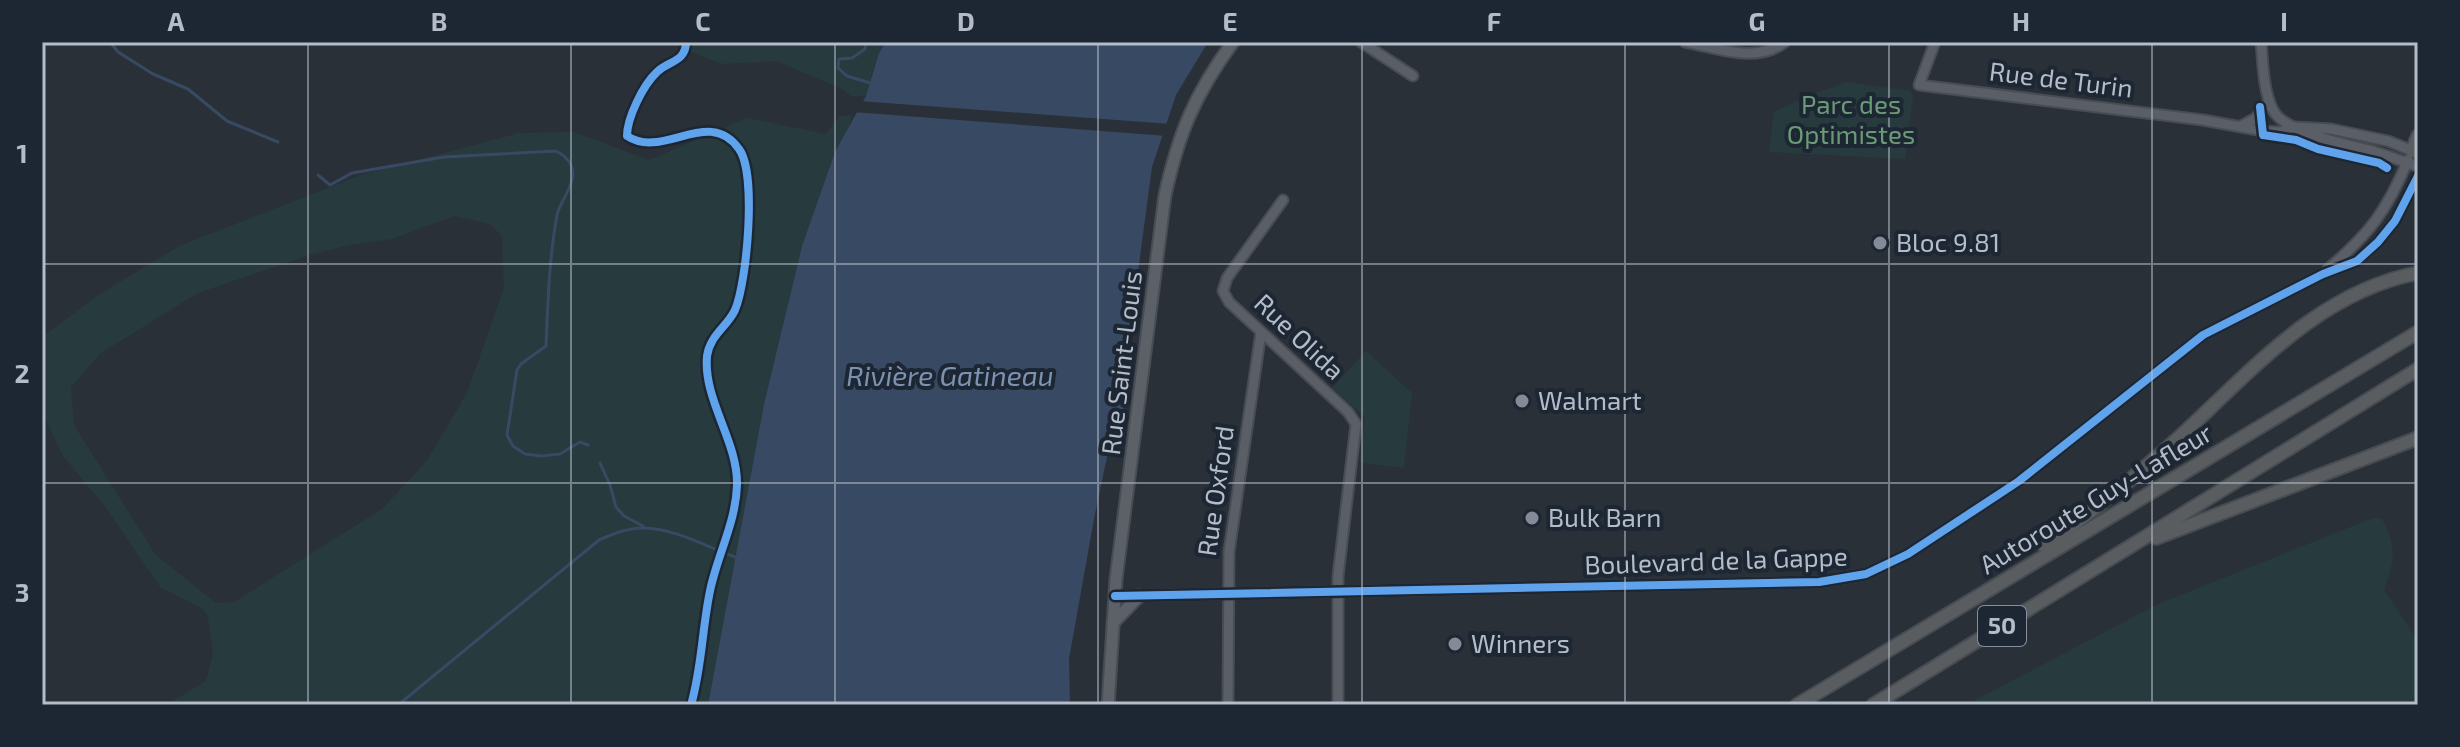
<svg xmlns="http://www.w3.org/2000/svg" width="2460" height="747" viewBox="0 0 2460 747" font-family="'Exo 2',sans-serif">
  <rect width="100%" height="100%" fill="#2a3038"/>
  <!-- green -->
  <g fill="#273a3e" fill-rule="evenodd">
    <polygon points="669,42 886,42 879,53 866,96 851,96 842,89 776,61 721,64"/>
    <polygon points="1847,82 1910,91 1913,96 1905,159 1769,152 1774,112 1810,95"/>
    <path d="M852 115 848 131 835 152 802 246 764 404 708 705H166L206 681 213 654 208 617 202 608 160 587 107 509 63 456 42 412V337L97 296 179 246 361 175 519 133 574 132 649 160 747 118 826 134 839 116ZM454 216 490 224 502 236 504 288 467 393 426 462 382 509 234 602 216 603 155 554 74 425 71 387 101 353 198 293 313 254 350 245 392 239Z"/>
    <polygon points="1366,351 1412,393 1404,468 1360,463 1365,417 1332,388"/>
    <path d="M2373 518 2382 519C2398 547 2394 562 2384 590L2418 641V705H1966L2158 604Z"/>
  </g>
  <!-- water -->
  <polygon fill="#384963" points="886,42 1208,42 1176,95 1152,167 1128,347 1123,409 1107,457 1094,519 1069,659 1070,705 708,705 764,404 802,246 835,152 866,96 879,53"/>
  <!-- pier -->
  <polygon fill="#2a3038" points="859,101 1170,124 1167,136 853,112"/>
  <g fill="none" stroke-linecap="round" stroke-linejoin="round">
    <!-- stream -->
    <g stroke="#384963" stroke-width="3">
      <polyline points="110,42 118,52 153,74 188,89 227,121 278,142"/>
      <polyline points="866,42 865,49 852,58 839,59 838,68 847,76 870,83"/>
      <path d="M318 175 330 185 352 173 444 157 556 151C566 156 573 164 573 175 572 189 560 202 557 215 549 259 548 302 546 346L521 364 517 370 507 435 513 446 525 454 541 456 560 454 580 442 588 445"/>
      <polyline points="600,463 610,485 616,507 624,516 643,526"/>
      <path d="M398 705 599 540C613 534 627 528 643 528 674 528 707 547 735 557"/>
    </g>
    <defs>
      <g id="minor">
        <polyline points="1361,42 1413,76"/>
        <path d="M1685 42C1717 48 1757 64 1785 42"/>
        <polyline points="1935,42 1919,85 2203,120 2263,131 2280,132 2294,127 2331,129 2388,141 2418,153"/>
        <path d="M2261 42C2263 63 2263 91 2273 110 2285 134 2352 145 2376 152 2390 156 2404 162 2418 167"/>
        <polyline points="2241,126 2256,118 2269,101"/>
        <polyline points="1283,200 1227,278 1223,291 1229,302 1348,412 1356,424 1338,576 1338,705"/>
        <path d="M2328 269C2369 234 2387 211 2408 160"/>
        <polyline points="1115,596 1819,582 1866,574 1908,554 2019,481 2203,335 2323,274 2357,261 2378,242 2395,221 2418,176"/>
        <polyline points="1228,705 1229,552 1261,332"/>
      </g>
      <g id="major">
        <polyline points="1113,623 1139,596"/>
        <path d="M1108 705 1116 579 1165 195C1179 132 1195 94 1233 42"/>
      </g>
      <g id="highway">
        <polyline points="2412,151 2418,136"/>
        <polyline points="2156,538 2418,438"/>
        <path d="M2045 547C2089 513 2133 479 2174 442 2247 376 2316 292 2418 273"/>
        <polyline points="1797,705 2418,332"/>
        <polyline points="1873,705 2418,369"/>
      </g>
    </defs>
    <!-- minor casing -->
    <use href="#minor" stroke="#484c53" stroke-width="13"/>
    <!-- major casing -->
    <use href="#major" stroke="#484c55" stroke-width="15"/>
    <!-- highway casing -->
    <use href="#highway" stroke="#474c53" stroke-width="16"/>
    <!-- minor -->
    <use href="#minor" stroke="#5a5e66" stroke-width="9"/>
    <!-- major -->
    <use href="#major" stroke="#5c6168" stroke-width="11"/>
    <!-- highway -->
    <use href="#highway" stroke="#5a5d60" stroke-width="12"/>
    <defs>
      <g id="cycleway">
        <path d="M686 42C686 62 668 61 657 72 643 85 627 118 627 136 663 160 709 106 739 149 757 173 747 282 735 310 727 327 710 335 707 356 703 400 738 441 737 485 736 522 717 556 710 591 702 629 702 667 691 705"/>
        <polyline points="2260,107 2263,135 2296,140 2318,149 2379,163 2387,168"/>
        <polyline points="1115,596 1819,582 1866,574 1908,554 2019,481 2203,335 2323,274 2357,261 2378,242 2395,221 2418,176"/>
      </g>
    </defs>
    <!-- cycleway casing -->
    <use href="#cycleway" stroke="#1d2633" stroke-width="13"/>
    <!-- cycleway -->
    <use href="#cycleway" stroke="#60a3ed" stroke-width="8"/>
  </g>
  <!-- grid -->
  <path fill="none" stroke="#b4bcc9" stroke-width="2" stroke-opacity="0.55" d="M308 42V705M571 42V705M835 42V705M1098 42V705M1362 42V705M1625 42V705M1889 42V705M2152 42V705M42 264H2418M42 483H2418"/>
  <!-- markers -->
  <g fill="#848b96" stroke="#1d2633" stroke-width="3">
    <circle cx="1880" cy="243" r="8"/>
    <circle cx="1522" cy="401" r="8"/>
    <circle cx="1532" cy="518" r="8"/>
    <circle cx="1455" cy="644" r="8"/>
  </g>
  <g text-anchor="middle" stroke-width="8" stroke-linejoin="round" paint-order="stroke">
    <!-- shield labels -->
    <rect fill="#1d2633" stroke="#878f9c" stroke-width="2" x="1978" y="606" width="48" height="40" rx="6"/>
    <g font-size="24" font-weight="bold" fill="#b4bcc9">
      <text x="2002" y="634">50</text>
    </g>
    <!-- street labels -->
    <g font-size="26" fill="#b4bcc9" stroke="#1d2633">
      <text transform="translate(2061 80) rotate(7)" y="9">Rue de Turin</text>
      <text transform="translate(1299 337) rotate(43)" y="9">Rue Olida</text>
      <text transform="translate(1122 363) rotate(-83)" y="9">Rue Saint-Louis</text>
      <text transform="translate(1216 491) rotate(-82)" y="9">Rue Oxford</text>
      <text transform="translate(2096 499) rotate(-31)" y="9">Autoroute Guy-Lafleur</text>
      <text transform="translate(1716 561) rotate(-2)" y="9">Boulevard de la Gappe</text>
    </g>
    <!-- park labels -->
    <g font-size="26" fill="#6b9a76" stroke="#1d2633">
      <text x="1851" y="114">Parc des<tspan x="1851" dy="30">Optimistes</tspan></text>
    </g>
    <!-- poi labels -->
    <g font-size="26" fill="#b4bcc9" stroke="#1d2633" text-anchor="start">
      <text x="1896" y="252">Bloc 9.81</text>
      <text x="1538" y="410">Walmart</text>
      <text x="1548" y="527">Bulk Barn</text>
      <text x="1471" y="653">Winners</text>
    </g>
    <!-- water labels -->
    <g font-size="28" font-style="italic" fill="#7c92b1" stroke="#1d2633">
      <text x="950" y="386">Rivière Gatineau</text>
    </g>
  </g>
  <!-- border -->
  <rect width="2460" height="747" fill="none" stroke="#1d2633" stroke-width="88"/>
  <rect x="44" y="44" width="2372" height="659" fill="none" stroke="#b4bcc9" stroke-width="3"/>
  <g font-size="26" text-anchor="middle" font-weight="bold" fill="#b4bcc9">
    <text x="176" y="31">A</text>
    <text x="439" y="31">B</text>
    <text x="703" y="31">C</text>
    <text x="966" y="31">D</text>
    <text x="1230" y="31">E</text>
    <text x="1494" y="31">F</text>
    <text x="1757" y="31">G</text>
    <text x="2021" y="31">H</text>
    <text x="2284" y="31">I</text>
    <text x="22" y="163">1</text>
    <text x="22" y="383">2</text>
    <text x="22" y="602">3</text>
  </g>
</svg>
